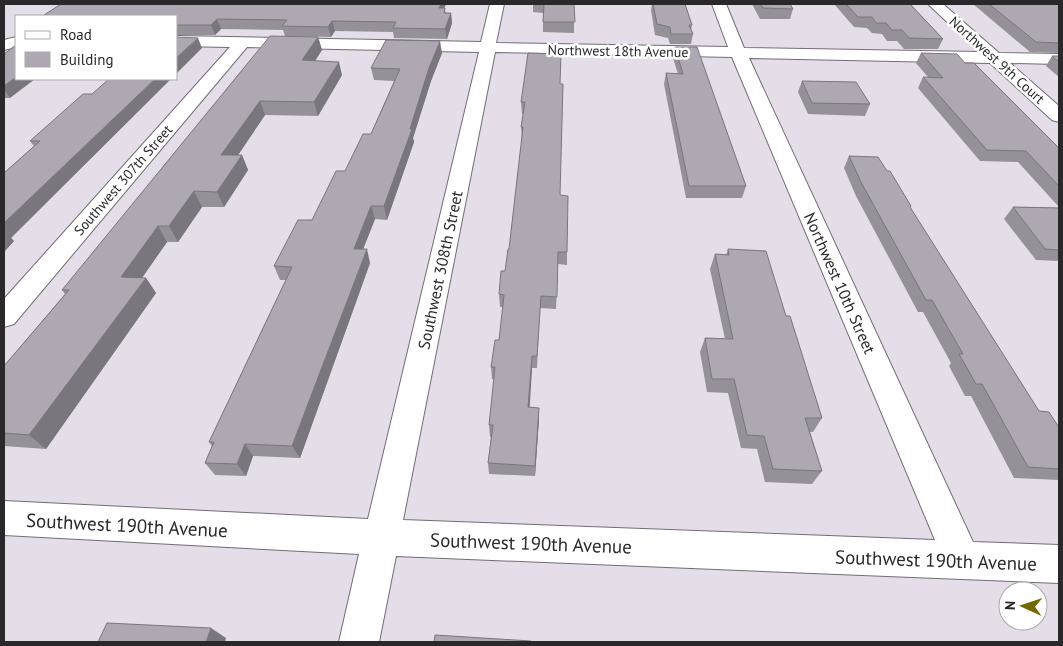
<svg xmlns="http://www.w3.org/2000/svg" width="1063" height="646" viewBox="0 0 1063 646" font-family="'PT Sans',sans-serif">
  <rect width="100%" height="100%" fill="#e5dee9"/>
  <g fill="none" stroke-linecap="round" stroke-linejoin="round">
    <defs>
      <g id="minor">
        <path d="M490 4H504L496 43 728 47 712 4H726L744 48 979 52 928 4H943L999 53 1059 54V64L1010 63 1059 106V122L1052 120 990 63 749 58 973 542 1059 545V583L396 556 379 642H339L359 554 4 535V501L368 519 479 52 247 47 14 324 4 327V299L230 47 176 46V36L481 42ZM495 52 732 57 935 540 403 520Z"/>
        <polygon points="16,37 16,47 4,50 4,40"/>
      </g>
    </defs>
    <!-- minor casing -->
    <use href="#minor" stroke="#736c76" stroke-width="2"/>
    <!-- minor -->
    <use href="#minor" fill="#fff" fill-rule="evenodd"/>
  </g>
  <!-- wall -->
  <g fill="#969099">
    <polygon points="61,4 446,4 444,8 446,13 451,13 452,23 447,39 394,38 393,32 335,31 331,37 285,36 283,30 221,29 215,35 176,35 176,16 45,16 44,15"/>
    <polygon points="533,4 574,4 574,33 543,32 543,13 533,12"/>
    <polygon points="652,4 685,4 692,25 691,30 693,34 691,44 670,44 668,38 655,35 651,10"/>
    <polygon points="752,4 790,4 793,9 790,19 760,19"/>
    <polygon points="834,4 910,4 943,39 938,49 904,49 897,41 887,41 882,34 872,33 867,28 854,27"/>
    <polygon points="973,4 1059,4 1059,53 1030,52"/>
    <polygon points="318,37 322,50 315,61 342,75 318,116 265,115 238,155 242,155 248,170 224,207 202,207 178,242 167,242 142,278 146,278 156,293 46,449 4,446 4,366 65,294 62,290"/>
    <polygon points="675,47 746,186 742,198 686,198 664,84 666,73 678,74 673,58"/>
    <polygon points="442,53 431,81 413,138 414,142 387,220 375,219 363,249 370,263 300,458 253,456 246,476 215,475 205,463 212,446 209,442 286,280 280,280 274,266 312,220 371,134 394,81 374,80 371,68"/>
    <polygon points="921,53 965,63 1059,148 1059,207 1018,162 980,161 918,88 923,77 928,77 916,63"/>
    <polygon points="4,54 10,98 4,98"/>
    <polygon points="1052,56 1059,56 1059,77 1046,66"/>
    <polygon points="802,81 870,104 865,116 808,114 798,92"/>
    <polygon points="560,84 560,195 567,252 567,265 558,264 556,309 540,308 537,368 532,368 529,407 539,419 535,476 489,474 488,463 491,437 490,437 489,425 494,379 492,379 491,367 499,340 503,307 500,307 499,294 505,271 509,249 522,139 521,127 523,114 522,114 521,102"/>
    <polygon points="92,94 11,238 14,241 4,252 4,173 34,146 30,141"/>
    <polygon points="849,156 887,171 911,206 910,208 1039,411 1058,426 1059,426 1059,480 1014,478 971,396 965,396 949,366 951,363 923,312 918,312 856,196 844,168"/>
    <polygon points="1013,207 1059,208 1059,261 1036,260 1004,219"/>
    <polygon points="728,249 786,316 822,418 813,432 810,432 822,471 812,484 765,482 757,449 741,448 728,393 707,392 700,352 705,338 725,339 710,269 715,254 726,255"/>
  </g>
  <!-- shaded-wall -->
  <g fill="#7a767d">
    <polygon points="441,4 446,4 440,18 439,8"/>
    <polygon points="451,13 452,23 447,39 445,29"/>
    <polygon points="217,19 221,29 215,35 211,25"/>
    <polygon points="332,21 335,31 331,37 328,27"/>
    <polygon points="318,37 322,50 306,74 302,60"/>
    <polygon points="198,38 202,48 176,74 176,58"/>
    <polygon points="440,41 442,53 431,81 413,138 414,142 387,220 384,206 429,68"/>
    <polygon points="339,62 342,75 318,116 314,102"/>
    <polygon points="16,77 16,79 35,79 10,98 4,89 4,86"/>
    <polygon points="155,79 171,79 11,238 14,241 4,252 4,223"/>
    <polygon points="260,101 265,115 228,170 221,155"/>
    <polygon points="242,155 248,170 224,207 217,192"/>
    <polygon points="194,191 202,207 178,242 169,226"/>
    <polygon points="371,206 375,219 358,262 354,249"/>
    <polygon points="158,226 167,242 132,292 121,277"/>
    <polygon points="367,249 370,263 300,458 292,446"/>
    <polygon points="146,278 156,293 46,449 29,435"/>
    <polygon points="532,356 532,368 529,419 528,407"/>
    <polygon points="539,408 539,419 535,476 535,466"/>
    <polygon points="245,444 253,456 246,476 237,464"/>
    <polygon points="211,628 226,638 225,642 206,642"/>
  </g>
  <!-- building -->
  <g fill="#afa8b2" stroke="#7a767d">
    <polygon points="61,4 441,4 439,8 445,8 444,13 451,13 445,29 393,28 396,22 332,21 328,27 282,26 287,20 217,19 211,25 176,25 176,16 59,16 44,15"/>
    <polygon points="544,4 574,4 575,22 543,22"/>
    <polygon points="653,4 685,4 692,25 689,25 693,34 671,34 670,27 657,24"/>
    <polygon points="760,4 790,4 793,9 763,8"/>
    <polygon points="846,4 910,4 943,39 909,38 902,30 892,30 886,23 876,23 872,17 858,17"/>
    <polygon points="989,4 1059,4 1059,43 1036,42"/>
    <polygon points="270,36 318,37 302,60 339,62 314,102 260,101 221,155 242,155 217,192 194,191 169,226 158,226 121,277 146,278 29,435 4,433 4,366 69,290 62,290"/>
    <polygon points="176,37 198,38 176,58"/>
    <polygon points="386,40 440,41 429,68 410,129 412,129 384,206 371,206 354,249 367,249 292,446 245,444 237,464 205,463 214,442 209,442 292,267 274,266 298,220 312,220 336,171 345,171 363,134 371,134 400,69 371,68"/>
    <polygon points="16,45 16,77 4,86 4,54"/>
    <polygon points="675,47 697,47 746,186 689,186 666,73 683,74"/>
    <polygon points="528,53 561,54 560,84 563,84 560,195 568,196 567,252 558,252 557,297 541,296 537,356 532,356 528,407 539,408 535,466 488,463 493,425 489,425 495,367 491,367 495,340 499,340 504,295 499,294 501,271 505,271 508,249 509,249 523,127 521,127 525,102 521,102"/>
    <polygon points="921,53 957,54 965,63 974,63 1059,148 1059,186 1026,151 987,150 923,77 943,78"/>
    <polygon points="1052,56 1059,56 1059,62"/>
    <polygon points="109,79 155,79 4,223 4,173 40,141 30,141 83,94 92,94"/>
    <polygon points="802,81 856,82 870,104 812,103"/>
    <polygon points="849,156 878,157 887,171 890,171 911,206 910,207 1039,411 1049,412 1058,426 1059,426 1059,469 1028,467 982,384 976,384 959,354 963,354 932,300 926,300 862,184"/>
    <polygon points="1013,207 1059,208 1059,250 1045,249"/>
    <polygon points="728,249 766,251 786,316 790,316 822,418 805,418 822,471 773,469 764,436 747,435 734,379 712,379 705,338 733,339 715,254 729,255"/>
    <polygon points="107,623 211,628 206,642 98,642"/>
    <polygon points="435,635 531,641 531,642 434,642"/>
  </g>
  <g text-anchor="middle" stroke-width="5" stroke-linejoin="round" paint-order="stroke">
    <!-- far-street labels -->
    <g font-size="14" fill="#2b282c" stroke="#fff">
      <text transform="translate(618 51) rotate(1)" y="5">Northwest 18th Avenue</text>
      <text transform="translate(997 60) rotate(42)" y="5">Northwest 9th Court</text>
      <text transform="translate(123 180) rotate(-49)" y="5">Southwest 307th Street</text>
    </g>
    <!-- street labels -->
    <g font-size="16" fill="#2b282c" stroke="#fff">
      <text transform="translate(440 270) rotate(-78)" y="6">Southwest 308th Street</text>
      <text transform="translate(840 283) rotate(66)" y="6">Northwest 10th Street</text>
    </g>
    <!-- near-street labels -->
    <g font-size="19" fill="#2b282c" stroke="#fff">
      <text transform="translate(127 525) rotate(3)" y="7">Southwest 190th Avenue</text>
      <text transform="translate(531 543) rotate(2)" y="7">Southwest 190th Avenue</text>
      <text transform="translate(936 560) rotate(2)" y="7">Southwest 190th Avenue</text>
    </g>
  </g>
  <!-- border -->
  <rect width="1063" height="646" fill="none" stroke="#2b282c" stroke-width="10"/>
  <!-- legend -->
  <rect x="15" y="15" width="162" height="65" fill="#ffffff" stroke="#aaa9ab"/>
  <rect x="25" y="31" width="25" height="8" fill="#ffffff" stroke="#aaa9ab"/>
  <text x="60" y="40" font-size="15" fill="#2b282c">Road</text>
  <rect x="25" y="52" width="25" height="15" fill="#afa8b2" stroke="#aaa9ab"/>
  <text x="60" y="65" font-size="15" fill="#2b282c">Building</text>
  <!-- north arrow -->
  <g transform="translate(1023 606) rotate(273)"><circle r="24" fill="#ffffff" stroke="#aaa9ab"/>
  <path d="M0-4L9 19L0 12L-9 19Z" fill="#716800"/>
  <text y="-8" font-size="14" font-weight="bold" text-anchor="middle" fill="#2b282c">N</text>
  </g>
</svg>
